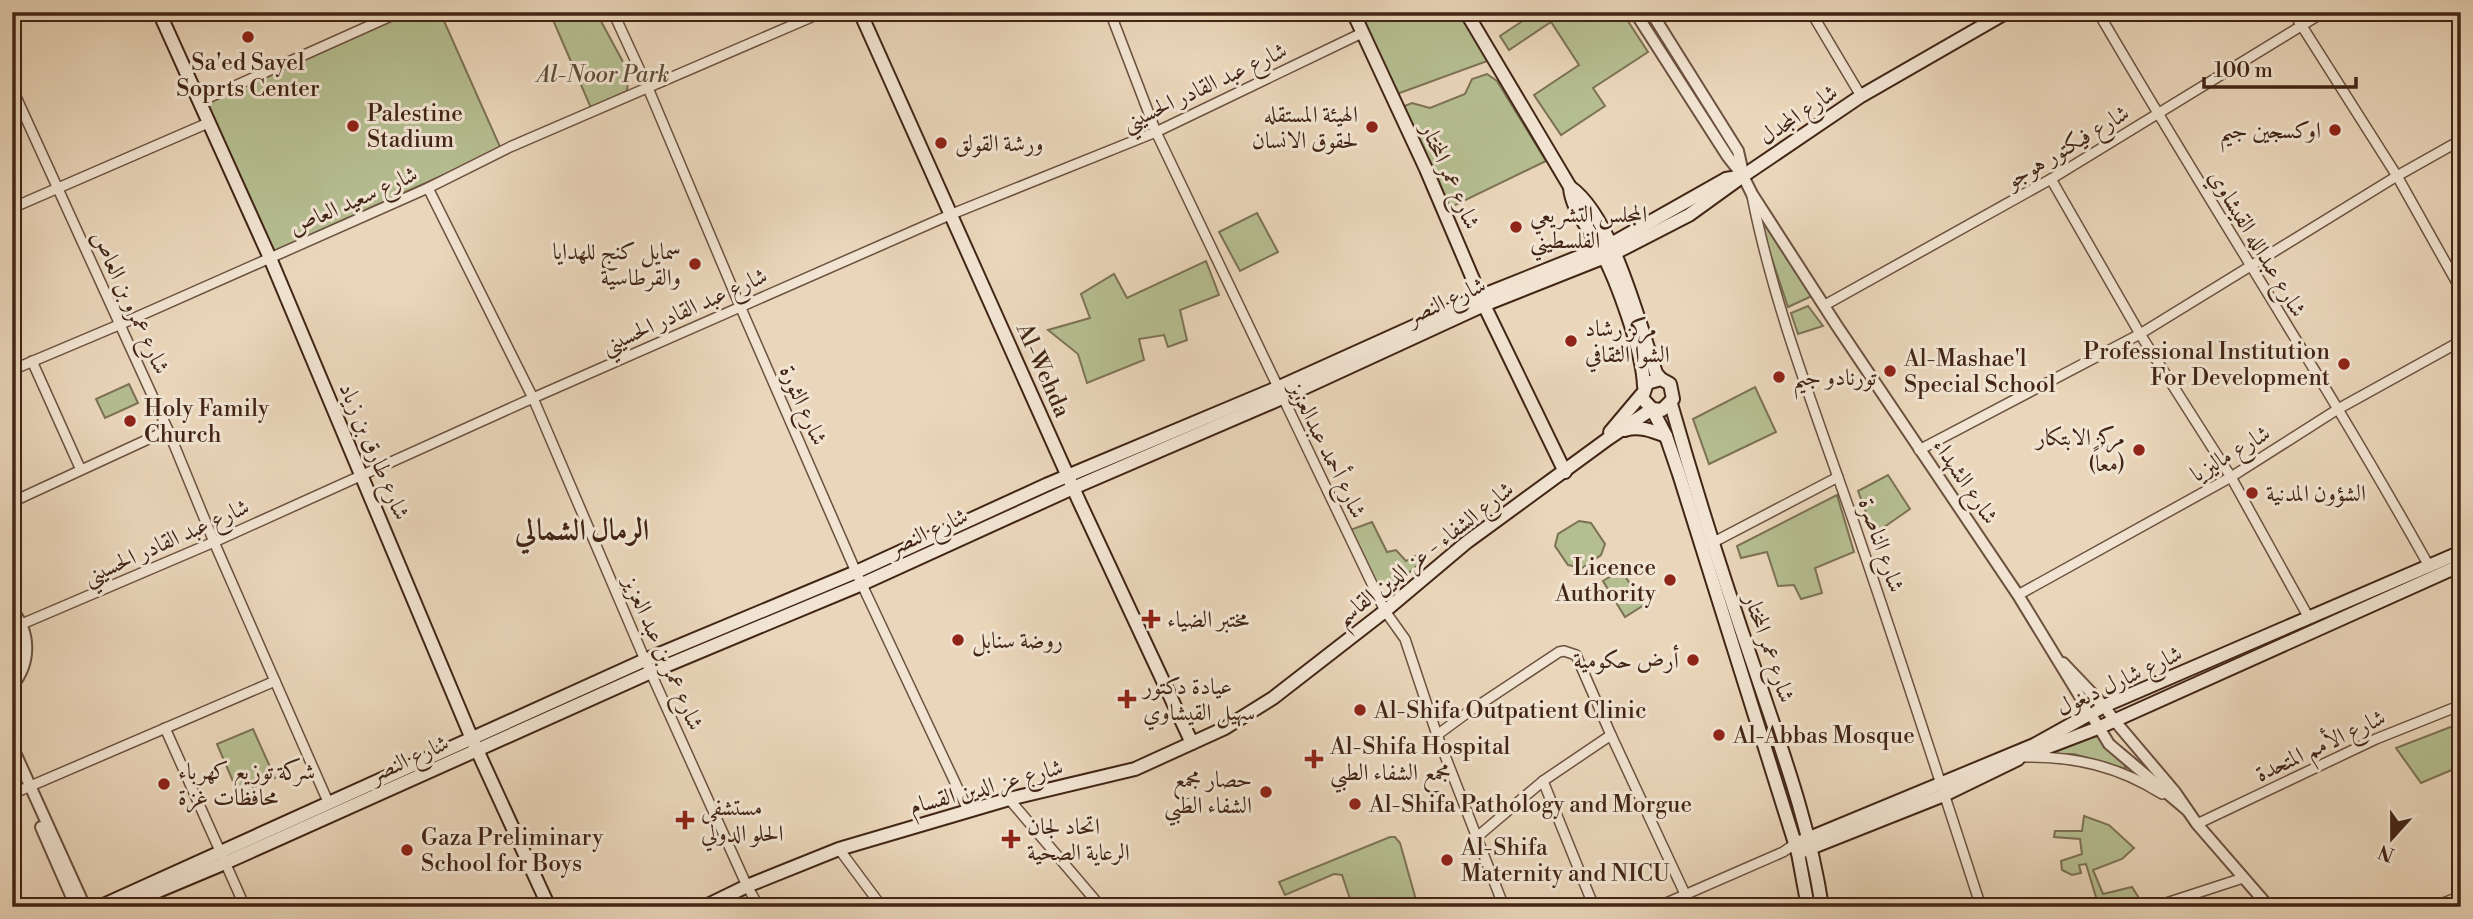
<svg xmlns="http://www.w3.org/2000/svg" width="2473" height="919" viewBox="0 0 2473 919" font-family="'Libre Bodoni',Amiri,serif">
  <rect width="100%" height="100%" fill="#ead6ba"/>
  <filter id="stains"><feTurbulence type="fractalNoise" baseFrequency=".00286" numOctaves="4"/><feColorMatrix values="0 0 0 0 .2 0 0 0 0 .09 0 0 0 0 .02 0 0 0 .5 -.17"/></filter>
  <radialGradient id="worn" r=".72"><stop offset=".6" stop-color="#630" stop-opacity="0"/><stop offset="1" stop-color="#630" stop-opacity=".3"/></radialGradient>
  <!-- green -->
  <g fill="#b5be91" stroke="#7c7254" stroke-width="2">
    <polygon points="409,12 440,12 501,149 270,253 206,103"/>
    <polygon points="571,12 596,12 629,73 627,91 591,108 553,20"/>
    <polygon points="1359,12 1461,12 1490,60 1397,94"/>
    <polygon points="1536,12 1622,12 1648,52 1593,88 1605,106 1561,135 1534,95 1579,65 1551,22 1509,50 1500,36"/>
    <polygon points="1487,74 1497,81 1546,161 1447,209 1402,107 1412,103 1430,108 1465,94 1472,79"/>
    <polygon points="1257,213 1278,252 1240,271 1219,232"/>
    <polygon points="1761,218 1814,295 1788,307 1759,220"/>
    <polygon points="1206,261 1219,295 1180,310 1187,340 1168,347 1164,335 1139,339 1144,360 1087,383 1078,354 1048,330 1090,318 1081,294 1114,274 1127,298"/>
    <polygon points="1808,306 1823,326 1798,334 1791,313"/>
    <polygon points="129,384 138,403 105,418 96,399"/>
    <polygon points="1755,387 1776,432 1709,464 1693,419"/>
    <polygon points="1888,475 1910,509 1874,534 1858,491"/>
    <polygon points="1837,495 1854,552 1815,568 1822,593 1801,599 1794,585 1778,586 1767,552 1741,558 1737,546"/>
    <polygon points="1579,521 1591,523 1605,544 1601,555 1582,568 1568,565 1555,546 1558,534"/>
    <polygon points="1372,522 1387,552 1396,550 1406,561 1415,556 1420,563 1395,585 1384,585 1375,581 1350,530"/>
    <polygon points="1621,570 1644,605 1625,617 1603,581"/>
    <polygon points="2461,723 2461,766 2421,783 2396,748"/>
    <polygon points="253,729 275,778 238,793 217,744"/>
    <polygon points="2092,732 2123,760 2126,769 2074,754 2047,754"/>
    <polygon points="2084,816 2109,825 2134,848 2122,859 2093,870 2103,894 2132,887 2142,903 2131,907 2099,907 2086,864 2079,865 2081,873 2072,875 2062,870 2061,861 2082,854 2080,839 2054,837 2055,831 2082,831"/>
    <polygon points="1390,837 1395,837 1400,843 1418,907 1344,907 1351,902 1342,875 1334,874 1285,895 1279,882"/>
  </g>
  <g fill="none" stroke-linecap="round" stroke-linejoin="round">
    <defs>
      <g id="minor">
        <polyline points="613,12 648,88 740,306 856,572 968,810"/>
        <polyline points="1110,12 1156,132 1385,611 1405,639 1437,735 1504,907"/>
        <polyline points="1811,12 1861,96"/>
        <path d="M2098 12C2206 198 2324 378 2429 566"/>
        <polyline points="2293,12 2397,176 2461,290"/>
        <polyline points="12,88 168,430 214,542 329,804"/>
        <polyline points="199,102 400,12"/>
        <polyline points="2051,179 2140,334 2231,477 2309,618"/>
        <polyline points="428,188 533,398 645,660 747,886 759,907"/>
        <path d="M1752 196C1774 307 1816 413 1853 520 1897 648 1939 778 1981 907"/>
        <polyline points="12,208 208,123"/>
        <polyline points="1825,305 2051,179 2324,12"/>
        <polyline points="32,361 80,468"/>
        <polyline points="12,370 121,324 428,188 510,147 823,12"/>
        <polyline points="1919,450 2140,334 2397,176 2461,140"/>
        <polyline points="12,502 168,430"/>
        <polyline points="1710,544 1838,477"/>
        <polyline points="2018,595 2231,477 2338,409 2461,341"/>
        <polyline points="22,624 214,542 533,398 952,214 1156,132 1362,33"/>
        <polyline points="165,728 245,907"/>
        <polyline points="1437,735 1467,713 1559,652 1564,651 1576,655 1611,735 1543,781 1594,907"/>
        <polyline points="1611,735 1685,894"/>
        <path d="M2022 757C2074 756 2118 766 2162 794"/>
        <polyline points="12,794 275,681"/>
        <polyline points="1009,799 1101,907"/>
        <polyline points="2197,824 2376,739 2461,705"/>
        <polyline points="1477,837 1543,781"/>
        <polyline points="839,849 882,907"/>
        <polyline points="1657,907 1783,852 1795,844"/>
        <polyline points="2154,907 2243,878"/>
        <polyline points="2433,907 2461,896"/>
      </g>
      <g id="tertiary">
        <polyline points="1635,12 1728,157 1743,176 1752,194 1837,326 2018,595 2109,744 2187,810"/>
        <polyline points="1651,12 1738,151 1743,173"/>
        <path d="M12 610C31 633 31 663 12 686"/>
        <polyline points="2063,663 2104,706 2114,720 2175,792 2197,824 2269,907"/>
        <polyline points="12,746 85,907"/>
        <polyline points="41,827 76,907"/>
      </g>
      <g id="secondary">
        <polyline points="159,12 270,258 472,739 549,907"/>
        <polyline points="860,12 1079,501 1192,743"/>
        <polyline points="1353,12 1426,169 1484,305 1565,472"/>
        <path d="M1466 12 1570 187C1612 216 1639 323 1656 373L1661 379"/>
        <path d="M1570 187C1571 209 1590 229 1600 249 1617 280 1643 352 1644 386"/>
        <path d="M1671 404C1696 492 1724 580 1754 667 1780 745 1810 825 1822 907"/>
        <polyline points="1652,409 1662,410 1673,399 1670,384 1661,379 1647,383 1642,398 1652,409 1666,436 1679,474 1798,853 1808,907"/>
        <path d="M1625 430C1638 425 1653 431 1666 436"/>
        <polyline points="1610,432 1642,394"/>
        <polyline points="2035,752 2098,728 2461,565"/>
        <polyline points="1795,844 2034,745 2104,706 2461,552"/>
        <polyline points="1798,853 1944,795 2018,759"/>
        <polyline points="99,907 645,660 856,572 1046,485 1277,388 1481,296 1611,244 1726,179 1743,176 1861,96 2007,12"/>
        <polyline points="120,907 225,863 651,672 862,584 1073,488 1282,398 1484,305 1615,253 1689,215 1743,176"/>
        <polyline points="704,907 747,886 839,849 1009,799 1135,769 1225,728 1273,698 1385,611 1467,542 1609,438 1652,409"/>
      </g>
    </defs>
    <!-- minor casing -->
    <use href="#minor" stroke="#6c513f" stroke-width="12"/>
    <!-- tertiary casing -->
    <use href="#tertiary" stroke="#6c513f" stroke-width="14"/>
    <!-- secondary casing -->
    <use href="#secondary" stroke="#422516" stroke-width="16"/>
    <!-- minor -->
    <use href="#minor" stroke="#f1e4d2" stroke-width="9"/>
    <!-- tertiary -->
    <use href="#tertiary" stroke="#f1e4d2" stroke-width="10"/>
    <!-- secondary -->
    <use href="#secondary" stroke="#f1e4d2" stroke-width="12"/>
  </g>
  <!-- markers -->
  <g fill="#8f2418" stroke="#f1e4d2" stroke-width="2.5">
    <circle cx="248" cy="37" r="7"/>
    <circle cx="353" cy="126" r="7"/>
    <circle cx="1372" cy="127" r="7"/>
    <circle cx="2335" cy="130" r="7"/>
    <circle cx="941" cy="143" r="7"/>
    <circle cx="1516" cy="227" r="7"/>
    <circle cx="695" cy="264" r="7"/>
    <circle cx="1571" cy="341" r="7"/>
    <circle cx="2344" cy="364" r="7"/>
    <circle cx="1890" cy="371" r="7"/>
    <circle cx="1779" cy="377" r="7"/>
    <circle cx="130" cy="421" r="7"/>
    <circle cx="2139" cy="450" r="7"/>
    <circle cx="2252" cy="493" r="7"/>
    <circle cx="1670" cy="580" r="7"/>
    <path d="M1147.5 608.5h7v7h7v7h-7v7h-7v-7h-7v-7h7z"/>
    <circle cx="958" cy="640" r="7"/>
    <circle cx="1693" cy="660" r="7"/>
    <path d="M1123.5 688.5h7v7h7v7h-7v7h-7v-7h-7v-7h7z"/>
    <circle cx="1360" cy="710" r="7"/>
    <circle cx="1719" cy="735" r="7"/>
    <path d="M1310.5 748.5h7v7h7v7h-7v7h-7v-7h-7v-7h7z"/>
    <circle cx="164" cy="784" r="7"/>
    <circle cx="1266" cy="792" r="7"/>
    <circle cx="1355" cy="804" r="7"/>
    <path d="M681.5 809.5h7v7h7v7h-7v7h-7v-7h-7v-7h7z"/>
    <path d="M1007.5 828.5h7v7h7v7h-7v7h-7v-7h-7v-7h7z"/>
    <circle cx="407" cy="850" r="7"/>
    <circle cx="1447" cy="860" r="7"/>
  </g>
  <g text-anchor="middle" stroke-width="6" stroke-linejoin="round" paint-order="stroke">
    <!-- poi labels -->
    <g font-size="23" fill="#422516" stroke="#f1e4d2" text-anchor="start">
      <text x="248" y="70" text-anchor="middle">Sa'ed Sayel<tspan x="248" dy="26">Soprts Center</tspan></text>
      <text x="367" y="121">Palestine<tspan x="367" dy="26">Stadium</tspan></text>
      <text x="1358" y="122" text-anchor="end">الهيئة المستقله<tspan x="1358" dy="26">لحقوق الانسان</tspan></text>
      <text x="2321" y="138" text-anchor="end">اوكسجين جيم</text>
      <text x="955" y="151">ورشة القولق</text>
      <text x="1530" y="222">المجلس التشريعي<tspan x="1530" dy="26">الفلسطيني</tspan></text>
      <text x="681" y="259" text-anchor="end">سمايل كنج للهدايا<tspan x="681" dy="26">والقرطاسية</tspan></text>
      <text x="1585" y="336">مركز رشاد<tspan x="1585" dy="26">الشوا الثقافي</tspan></text>
      <text x="2330" y="359" text-anchor="end">Professional Institution<tspan x="2330" dy="26">For Development</tspan></text>
      <text x="1904" y="366">Al-Mashae'l<tspan x="1904" dy="26">Special School</tspan></text>
      <text x="1793" y="385">تورنادو جيم</text>
      <text x="144" y="416">Holy Family<tspan x="144" dy="26">Church</tspan></text>
      <text x="2125" y="445" text-anchor="end">مركز الابتكار<tspan x="2125" dy="26">(معاً)</tspan></text>
      <text x="2266" y="501">الشؤون المدنية</text>
      <text x="1656" y="575" text-anchor="end">Licence<tspan x="1656" dy="26">Authority</tspan></text>
      <text x="1167" y="627">مختبر الضياء</text>
      <text x="972" y="648">روضة سنابل</text>
      <text x="1679" y="668" text-anchor="end">أرض حكومية</text>
      <text x="1143" y="694">عيادة دكتور<tspan x="1143" dy="26">سهيل القيشاوي</tspan></text>
      <text x="1374" y="718">Al-Shifa Outpatient Clinic</text>
      <text x="1733" y="743">Al-Abbas Mosque</text>
      <text x="1330" y="754">Al-Shifa Hospital<tspan x="1330" dy="26">مجمع الشفاء الطبي</tspan></text>
      <text x="178" y="779">شركة توزيع كهرباء<tspan x="178" dy="26">محافظات غزة</tspan></text>
      <text x="1252" y="787" text-anchor="end">حصار مجمع<tspan x="1252" dy="26">الشفاء الطبي</tspan></text>
      <text x="1369" y="812">Al-Shifa Pathology and Morgue</text>
      <text x="701" y="815">مستشفى<tspan x="701" dy="26">الحلو الدولي</tspan></text>
      <text x="1027" y="834">اتحاد لجان<tspan x="1027" dy="26">الرعاية الصحية</tspan></text>
      <text x="421" y="845">Gaza Preliminary<tspan x="421" dy="26">School for Boys</tspan></text>
      <text x="1461" y="855">Al-Shifa<tspan x="1461" dy="26">Maternity and NICU</tspan></text>
    </g>
    <!-- park labels -->
    <g font-size="23" font-style="italic" fill="#5f4b35" stroke="#f1e4d2">
      <text x="603" y="82">Al-Noor Park</text>
    </g>
    <!-- street labels -->
    <g font-size="23" fill="#422516" stroke="#f1e4d2">
      <text transform="translate(1204 86) rotate(-25)" y="8">شارع عبد القادر الحسيني</text>
      <text transform="translate(1798 114) rotate(-34)" y="8">شارع المجدل</text>
      <text transform="translate(2067 146) rotate(-31)" y="8">شارع فيكتور هوجو</text>
      <text transform="translate(1451 176) rotate(66)" y="8">شارع عمر المختار</text>
      <text transform="translate(353 200) rotate(-24)" y="8">شارع سعيد العاص</text>
      <text transform="translate(2258 243) rotate(59)" y="8">شارع عبدالله القيشاوي</text>
      <text transform="translate(1446 300) rotate(-24)" y="8">شارع النصر</text>
      <text transform="translate(131 302) rotate(65)" y="8">شارع عمرو بن العاص</text>
      <text transform="translate(684 310) rotate(-24)" y="8">شارع عبد القادر الحسيني</text>
      <text transform="translate(1044 370) rotate(66)" y="8">Al-Wehda</text>
      <text transform="translate(804 405) rotate(66)" y="8">شارع الثورة</text>
      <text transform="translate(1328 450) rotate(64)" y="8">شارع أحمد عبدالعزيز</text>
      <text transform="translate(375 451) rotate(67)" y="8">شارع طارق بن زياد</text>
      <text transform="translate(2230 453) rotate(-31)" y="8">شارع ماليزيا</text>
      <text transform="translate(1966 481) rotate(56)" y="8">شارع الشهداء</text>
      <text transform="translate(928 531) rotate(-24)" y="8">شارع النصر</text>
      <text transform="translate(166 541) rotate(-24)" y="8">شارع عبد القادر الحسيني</text>
      <text transform="translate(1882 545) rotate(71)" y="8">شارع الناصرة</text>
      <text transform="translate(1424 553) rotate(-38)" y="8">شارع الشفاء - عز الدين القاسم</text>
      <text transform="translate(1770 648) rotate(71)" y="8">شارع عمر المختار</text>
      <text transform="translate(664 653) rotate(66)" y="8">شارع عمر بن عبد العزيز</text>
      <text transform="translate(2119 680) rotate(-25)" y="8">شارع شارل ديغول</text>
      <text transform="translate(2320 745) rotate(-25)" y="8">شارع الأمم المتحدة</text>
      <text transform="translate(409 758) rotate(-24)" y="8">شارع النصر</text>
      <text transform="translate(986 786) rotate(-15)" y="8">شارع عز الدين القسام</text>
    </g>
    <!-- district labels -->
    <g font-size="30" font-weight="bold" fill="#422516" stroke="#f1e4d2">
      <text x="582" y="540">الرمال الشمالي</text>
    </g>
  </g>
  <!-- margin -->
  <rect width="2473" height="919" fill="none" stroke="#ead6ba" stroke-width="42"/>
  <rect x="14" y="14" width="2445" height="891" fill="none" stroke="#422516" stroke-width="3.5"/>
  <rect x="21" y="21" width="2431" height="877" fill="none" stroke="#422516" stroke-width="2"/>
  <!-- north arrow -->
  <g transform="translate(2392 838) rotate(201)" stroke="#f1e4d2" stroke-width="5" paint-order="stroke">
  <path d="M0-5L12 26L0 18L-12 26Z" fill="#422516"/>
  <text y="-10" font-size="19" font-weight="bold" text-anchor="middle" fill="#422516">N</text>
  </g>
  <!-- scale -->
  <path d="M2204 77v10h152v-10" fill="none" stroke="#422516" stroke-width="3.5"/>
  <text x="2214" y="77" font-size="21" fill="#422516" stroke="#f1e4d2" stroke-width="5" paint-order="stroke">100 m</text>
  <rect width="100%" height="100%" filter="url(#stains)"/>
  <rect width="100%" height="100%" fill="url(#worn)"/>
</svg>
